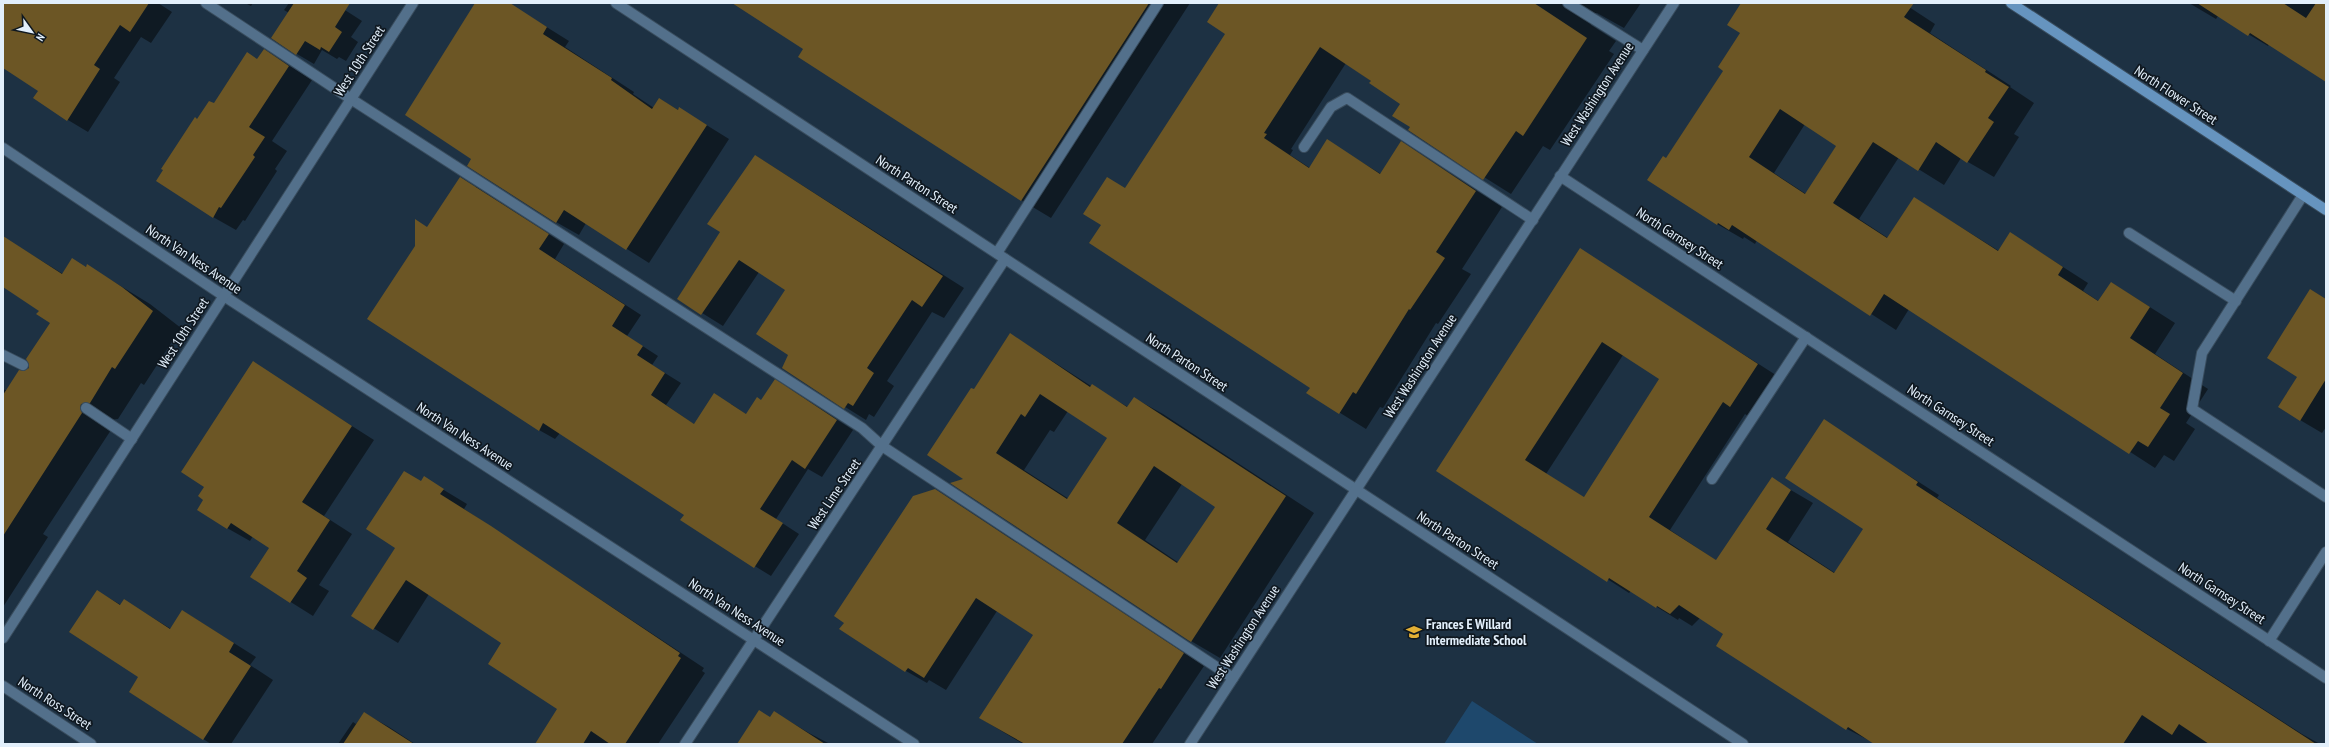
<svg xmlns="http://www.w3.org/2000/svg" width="2329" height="747" viewBox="0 0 2329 747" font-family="'PT Sans Narrow',sans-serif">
  <rect width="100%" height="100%" fill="#1d3143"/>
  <!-- green -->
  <polygon fill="#1e486c" points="1472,701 1538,744 1444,744"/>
  <!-- shadow -->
  <g fill="#0007" fill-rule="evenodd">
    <polygon points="3,3 158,3 172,12 151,43 141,37 114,78 120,82 88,132 68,120 39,91 3,67"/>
    <polygon points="245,3 253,3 251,6"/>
    <polygon points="289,3 334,3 362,21 351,37 358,42 346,61 339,57 337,59 322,50 314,64 297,54 289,13 284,10"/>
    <polygon points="476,3 496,3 513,6 569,41 565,47 634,92 633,94 654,108 660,99 678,110 679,108 729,139 649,263 586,223 579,235 556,222 472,159"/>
    <polygon points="734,3 1190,3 1051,218 1021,200 804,49"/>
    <polygon points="1220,3 1641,3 1624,28 1597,13 1589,14 1588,19 1591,25 1616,41 1609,51 1614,54 1550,150 1543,146 1511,194 1409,130 1411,127 1402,103 1346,63 1291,149 1293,150 1290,155 1310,168 1327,141 1381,174 1401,142 1502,207 1462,269 1471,274 1438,324 1436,323 1383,408 1380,407 1366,429 1308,393 1311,387 1126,189 1227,34"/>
    <path d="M1743 3H1903L1935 24 1930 33 2011 86 2010 87 2034 103 2014 134 2019 137 1994 177 1961 158 1944 185 1899 157 1859 219 1888 238 1914 198 1999 251 2010 233 2088 283 2083 291 2100 302 2112 283 2175 323 2155 354 2208 389 2186 423 2195 429 2174 461 2164 455 2155 468 1909 309 1896 330 1757 240 1755 244 1744 237 1743 239 1717 224 1666 159 1724 70 1741 33ZM1805 124 1837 145 1806 194 1774 173Z"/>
    <polygon points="2189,3 2314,3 2326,12 2326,81 2269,44 2268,46 2218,16 2216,19"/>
    <polygon points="264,50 312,80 272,141 287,151 275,169 277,171 245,221 243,220 236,230 213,217 198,120 258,60"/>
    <polygon points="756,156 964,288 944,318 932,312 887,381 894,386 874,417 869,414 866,420 783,368 790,354 786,289 759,272 723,326 678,298 721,232"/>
    <polygon points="476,187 564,244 555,259 641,315 627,336 658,356 652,365 681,383 666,405 695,425 731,404 747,415 762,401 791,390 853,430 822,477 808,469 776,519 799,534 771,576 681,520 685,514 560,433 555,439 539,430 428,228"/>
    <polygon points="11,242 63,274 88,266 150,304 181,328 144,385 141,383 118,419 109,420 111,430 43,534 48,537 3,607 3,389 7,391 29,369 51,323 40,310 3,286 3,255"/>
    <path d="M1580 250 1779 377 1752 419 1745 414 1670 530 1717 561 1772 479 1813 503 1788 542 1835 573 1865 529 1824 421 1939 495 1937 498 2302 734 2320 744H1876L1847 729 1717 645 1725 634 1700 618 1692 626 1679 618 1678 620 1631 591 1629 593 1438 470ZM1623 355 1661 379 1585 498 1546 474Z"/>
    <polygon points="2311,290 2326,299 2326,427 2322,433 2300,420 2299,377"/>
    <path d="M1010 334 1091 386 1128 407 1134 398 1163 414 1314 513 1220 658 1191 641 966 479 974 390ZM1068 411 1109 437 1069 499 1024 470 1050 430 1054 432ZM1182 484 1216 506 1179 563 1145 540Z"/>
    <polygon points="253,363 374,440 324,516 352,534 319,585 329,591 313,616 251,577 270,548 253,536 250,541 227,528 205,499 205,486"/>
    <polygon points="424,478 467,504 464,509 704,668 702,671 705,673 658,744 536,744 559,709 503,643 429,594 398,643 352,615 396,547"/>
    <polygon points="935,490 1204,666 1152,744 1023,744 980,718 1034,635 997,611 946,690 929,680 927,683 906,671 841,629"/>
    <polygon points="97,591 121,605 124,600 171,629 183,611 256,657 250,665 273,680 231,744 211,744 130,692 140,677"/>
    <polygon points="774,712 809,733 830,744 738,744 770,718"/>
    <polygon points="364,713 389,727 415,744 338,744 353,722 356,724"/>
  </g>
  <!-- building -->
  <g fill="#6c5625" fill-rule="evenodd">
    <polygon points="3,3 149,3 130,32 120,25 94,65 100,69 67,121 33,98 38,91 3,68"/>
    <polygon points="294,3 350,3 335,27 342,32 329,52 321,47 320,50 305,41 296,55 271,38"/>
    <polygon points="475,3 510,3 547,27 543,34 612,78 611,80 652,109 659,98 678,110 679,107 707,125 626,250 564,210 556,223 467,166 471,159 405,115"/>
    <polygon points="732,3 1149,3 1021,201 798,57 803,49"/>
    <polygon points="1219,3 1534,3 1587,38 1523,136 1516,131 1483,180 1408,130 1410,127 1392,116 1400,104 1369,83 1371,81 1320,47 1264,133 1267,134 1264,138 1309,168 1327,139 1380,174 1401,141 1476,191 1436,252 1445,258 1410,310 1409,309 1356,394 1353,392 1339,414 1306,393 1310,388 1089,243 1101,225 1083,214 1107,177 1125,188 1225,34 1207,22"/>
    <path d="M1741 3H1914L1904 17 1986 70 1985 72 2009 87 1988 118 1994 122 1967 163 1936 142 1918 171 1873 142 1833 203 1887 238 1914 197 1998 251 2010 232 2063 267 2058 275 2098 301 2111 282 2150 307 2130 338 2183 373 2160 408 2170 414 2148 447 2138 441 2129 454 1884 294 1870 316 1732 225 1729 230 1718 223 1717 225 1647 180 1663 156 1666 158 1723 71 1718 67 1740 33 1727 25ZM1780 109 1836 146 1805 194 1749 157Z"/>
    <polygon points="2197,3 2283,3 2306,18 2316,3 2326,3 2326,82 2250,33 2248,36"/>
    <polygon points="264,49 289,66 249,127 265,137 253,155 255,157 221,208 219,207 213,218 156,181 163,170 161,169 195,117 197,119 209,101 214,103 247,52 257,59"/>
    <polygon points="755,155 943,276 922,307 912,300 867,368 874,373 853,406 848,403 844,409 782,368 788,355 756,334 785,290 739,260 701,315 677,299 720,232 707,224"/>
    <polygon points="460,177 549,234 539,249 625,305 612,326 643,346 637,355 665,373 651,395 694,424 714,393 746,414 757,397 761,400 775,379 837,420 805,469 792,460 760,509 783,523 754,568 680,520 684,515 543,423 539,431 367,319 415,246 415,219 427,227"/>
    <polygon points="3,236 62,274 72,258 86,267 87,264 122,287 153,311 115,369 112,367 90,403 81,404 80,408 82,413 3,536 3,395 19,370 24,371 29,368 29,364 26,359 50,323 36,314 39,311 3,287"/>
    <path d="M1580 248 1758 364 1730 407 1723 402 1649 517 1716 560 1772 477 1791 490 1766 529 1834 573 1863 529 1785 478 1824 419 1918 482 1916 485 2316 744H2209L2179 724 2172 735 2142 715 2123 744H1874L1848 727 1846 730 1716 646 1723 634 1679 605 1670 614 1657 606 1656 608 1609 578 1607 582 1436 471ZM1602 342 1659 379 1584 497 1525 460Z"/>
    <polygon points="2310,289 2326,299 2326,379 2300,421 2278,407 2297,377 2267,358"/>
    <path d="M1010 333 1090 387 1092 384 1127 407 1134 397 1286 496 1191 642 950 483 963 479 927 455 971 388 974 389ZM1040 394 1107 438 1067 499 996 453 1021 414 1025 417ZM1154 466 1215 507 1177 563 1117 523Z"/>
    <polygon points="253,361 352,426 302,502 330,520 297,571 307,578 290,603 250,577 269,548 231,523 227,529 197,510 203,500 198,496 204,487 181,472"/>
    <polygon points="404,471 421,481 424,476 444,489 440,494 491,526 680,653 678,656 681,658 625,744 610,744 591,731 583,744 535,744 557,709 488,664 501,643 406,580 373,630 351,616 395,548 366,529"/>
    <polygon points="935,489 1184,653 1161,689 1159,688 1122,744 1025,744 979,718 1033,635 976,598 924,678 908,668 905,672 839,629 844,623 834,616 913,496"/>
    <polygon points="97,590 120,605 124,599 170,629 182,610 234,643 229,652 251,666 203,740 129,692 138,677 69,632"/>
    <polygon points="759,710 770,717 774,711 825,744 737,744"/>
    <polygon points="364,712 414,744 343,744"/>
  </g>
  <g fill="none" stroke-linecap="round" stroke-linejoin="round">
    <defs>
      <g id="service">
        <polyline points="206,3 351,99 862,428 882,446 1233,678"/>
        <polyline points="1568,3 1643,50"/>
        <polyline points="1304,147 1331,107 1347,98 1533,220"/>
        <polyline points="2303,195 2202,353 2192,409 2326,497"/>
        <polyline points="2129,233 2236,301"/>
        <polyline points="997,253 1158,3"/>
        <polyline points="3,355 23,365"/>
        <polyline points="86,408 132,439"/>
        <polyline points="1712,479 1806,337"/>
        <polyline points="2269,641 2326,552"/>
      </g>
      <g id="minor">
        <polyline points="616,3 1743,744"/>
        <polyline points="3,148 224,296 914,744"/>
        <polyline points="1560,176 2326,678"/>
        <polyline points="3,638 413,3"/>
        <polyline points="685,744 1005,259"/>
      </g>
      <g id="tertiary">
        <polyline points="3,686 91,744"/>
        <polyline points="1190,744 1674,3"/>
      </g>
      <polyline id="secondary" points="2011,3 2326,210"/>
    </defs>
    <!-- service casing -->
    <use href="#service" stroke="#394c5d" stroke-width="12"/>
    <!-- minor casing -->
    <use href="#minor" stroke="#394c5d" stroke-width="12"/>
    <!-- tertiary casing -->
    <use href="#tertiary" stroke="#394c5d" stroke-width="12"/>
    <!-- secondary casing -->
    <use href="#secondary" stroke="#394c5d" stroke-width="12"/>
    <!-- service -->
    <use href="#service" stroke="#53708b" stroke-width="10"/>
    <!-- minor -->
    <use href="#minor" stroke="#53708b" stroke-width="10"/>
    <!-- tertiary -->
    <use href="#tertiary" stroke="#53708b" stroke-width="10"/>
    <!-- secondary -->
    <use href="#secondary" stroke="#6694bf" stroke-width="10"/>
  </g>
  <!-- icons -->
  <defs>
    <symbol id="school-bare" viewBox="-9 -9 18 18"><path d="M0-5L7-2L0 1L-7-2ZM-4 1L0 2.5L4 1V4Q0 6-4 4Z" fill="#e2af34" stroke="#0f1820" stroke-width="2.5" paint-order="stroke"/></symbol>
  </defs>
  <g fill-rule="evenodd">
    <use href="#school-bare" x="1403" y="621" width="22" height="22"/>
  </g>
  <g text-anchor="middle" stroke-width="3.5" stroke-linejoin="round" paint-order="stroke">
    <!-- street labels -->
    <g font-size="14" fill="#e2effb" stroke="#0f1820">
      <text transform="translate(359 61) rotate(-57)" y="5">West 10th Street</text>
      <text transform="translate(1597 94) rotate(-57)" y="5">West Washington Avenue</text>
      <text transform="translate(2176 95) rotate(33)" y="5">North Flower Street</text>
      <text transform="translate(917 184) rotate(33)" y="5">North Parton Street</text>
      <text transform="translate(1680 238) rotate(33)" y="5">North Garnsey Street</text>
      <text transform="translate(194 259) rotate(34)" y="5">North Van Ness Avenue</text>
      <text transform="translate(183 333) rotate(-57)" y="5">West 10th Street</text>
      <text transform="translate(1187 362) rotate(33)" y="5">North Parton Street</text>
      <text transform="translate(1420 366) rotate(-57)" y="5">West Washington Avenue</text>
      <text transform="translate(1951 415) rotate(33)" y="5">North Garnsey Street</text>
      <text transform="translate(465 436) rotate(33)" y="5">North Van Ness Avenue</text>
      <text transform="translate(834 494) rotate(-56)" y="5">West Lime Street</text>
      <text transform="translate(1458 540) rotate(33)" y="5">North Parton Street</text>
      <text transform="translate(2222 593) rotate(33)" y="5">North Garnsey Street</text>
      <text transform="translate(737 612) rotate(33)" y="5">North Van Ness Avenue</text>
      <text transform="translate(1243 637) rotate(-57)" y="5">West Washington Avenue</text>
      <text transform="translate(55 703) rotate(33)" y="5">North Ross Street</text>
    </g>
    <!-- poi labels -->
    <g font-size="14" font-weight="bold" fill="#e2effb" stroke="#0f1820" text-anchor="start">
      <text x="1426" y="629">Frances E Willard<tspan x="1426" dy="16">Intermediate School</tspan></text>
    </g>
  </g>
  <!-- border -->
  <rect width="2329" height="747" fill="none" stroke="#e2effb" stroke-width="8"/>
  <!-- north arrow -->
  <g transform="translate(32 32) rotate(123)" stroke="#0f1820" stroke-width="3" paint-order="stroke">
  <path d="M0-3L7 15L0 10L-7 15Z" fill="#e2effb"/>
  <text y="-6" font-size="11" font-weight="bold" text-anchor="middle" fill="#e2effb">N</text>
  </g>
</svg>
